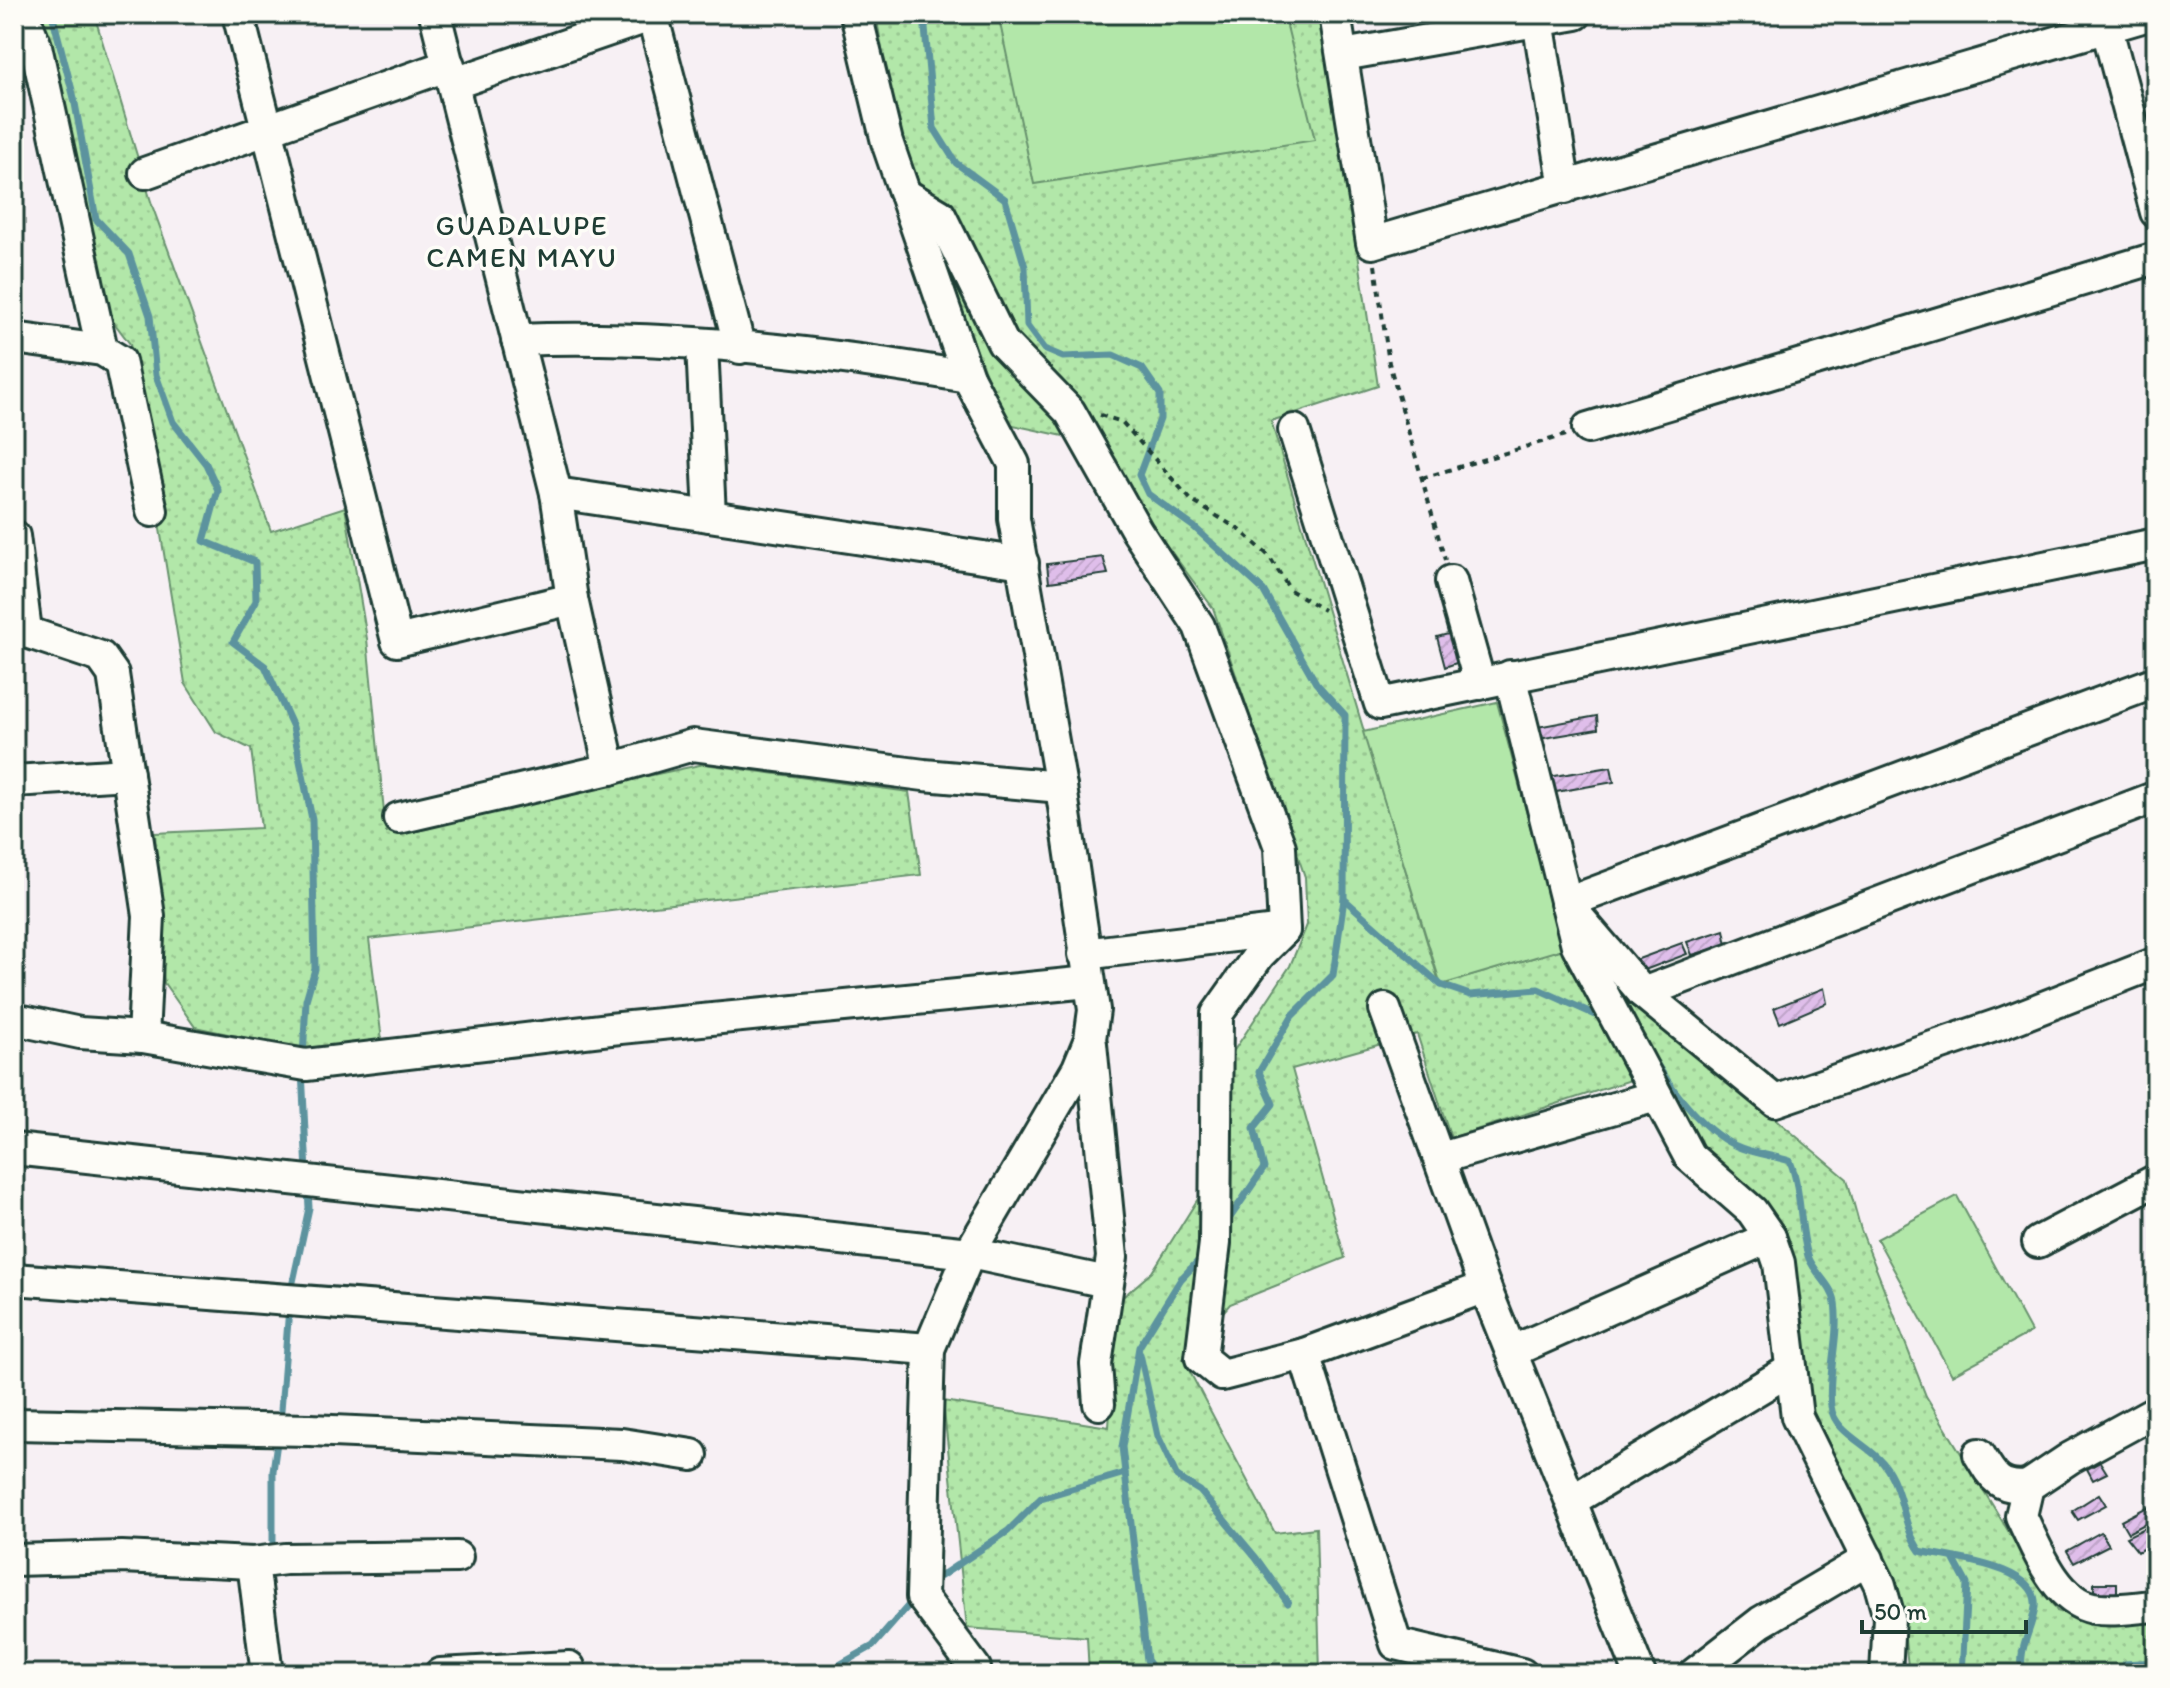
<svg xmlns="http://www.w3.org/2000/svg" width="2170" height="1688" viewBox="0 0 2170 1688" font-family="Itim,sans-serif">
  <defs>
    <pattern id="grass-dots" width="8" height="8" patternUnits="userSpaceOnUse" patternTransform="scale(2)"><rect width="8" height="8" fill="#b2e7a9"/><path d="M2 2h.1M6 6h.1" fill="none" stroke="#99c792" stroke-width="1.8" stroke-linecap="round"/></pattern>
    <pattern id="building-hatch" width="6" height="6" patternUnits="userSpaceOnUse" patternTransform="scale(2)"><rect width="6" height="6" fill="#dfbeea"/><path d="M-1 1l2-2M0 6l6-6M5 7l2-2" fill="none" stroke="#bfa4c9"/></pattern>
  </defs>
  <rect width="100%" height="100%" fill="#f7f0f4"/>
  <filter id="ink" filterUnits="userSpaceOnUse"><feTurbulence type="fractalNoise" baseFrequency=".0125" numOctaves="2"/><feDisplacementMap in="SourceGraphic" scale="16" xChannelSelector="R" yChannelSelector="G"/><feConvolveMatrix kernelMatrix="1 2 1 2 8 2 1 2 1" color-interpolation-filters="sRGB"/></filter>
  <g filter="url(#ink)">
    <!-- grass -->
    <g fill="url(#grass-dots)" stroke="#68926e" stroke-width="2">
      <polygon points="40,14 94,14 153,208 271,531 345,507 367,639 386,832 704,764 909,792 921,875 369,939 383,1048 311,1052 195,1027 164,983 155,833 261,828 251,749 216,732 185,683 130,344 103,308 64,109"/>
      <polygon points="876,14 1322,14 1378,386 1271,421 1440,985 1563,949 1631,1080 1451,1138 1417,1034 1292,1069 1345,1258 1230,1304 1183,1359 1275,1533 1316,1528 1320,1674 1089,1674 1087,1637 967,1628 943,1401 1109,1427 1117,1302 1152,1272 1228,1151 1231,1055 1290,966 1307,925 1305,877 1213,608 1132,499 1100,444 1004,423 896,134"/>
      <polygon points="1600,962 1634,1000 1847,1179 1861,1230 1926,1396 2057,1611 2105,1621 2156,1619 2156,1674 1909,1674 1900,1599 1813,1422 1790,1250 1696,1143"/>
    </g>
    <!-- park -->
    <g fill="#b2e7a9" stroke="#68926e" stroke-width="2">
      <polygon points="998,14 1284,14 1315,140 1034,184"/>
      <polygon points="1497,702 1563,949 1441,985 1363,732"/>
      <polygon points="1957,1196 2031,1332 1952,1375 1877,1239"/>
    </g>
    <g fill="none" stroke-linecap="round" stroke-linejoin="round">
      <!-- stream -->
      <g stroke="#5c939e" stroke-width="7">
        <polyline points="52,14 74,98 96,219 129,254 150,316 156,375 173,422 206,464 218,490 204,541 255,562 256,601 233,642 265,666 293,727 312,819 315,969 306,1000 303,1058"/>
        <polyline points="928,14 925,28 934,128 956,163 1005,199 1025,267 1027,326 1044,349 1063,357 1113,355 1142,368 1160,394 1160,419 1139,475 1148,494 1194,527 1263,590 1316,683 1345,715 1344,899 1333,975 1292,1016 1259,1072 1273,1104 1254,1128 1264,1168 1227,1222"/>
        <polyline points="1344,899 1441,985 1470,995 1538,989 1607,1020"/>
        <path d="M1656 1063C1675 1094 1706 1135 1741 1148 1757 1154 1774 1156 1790 1161 1802 1191 1799 1225 1808 1256 1814 1273 1833 1286 1835 1303 1840 1337 1827 1372 1831 1406 1834 1433 1867 1443 1883 1463 1904 1489 1901 1524 1920 1551 1948 1558 2040 1565 2035 1607 2032 1631 2017 1649 2023 1674"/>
        <polyline points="302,1070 307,1173"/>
        <polyline points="291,1291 309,1208 308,1190"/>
        <polyline points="1140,1354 1158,1436 1177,1477 1200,1491 1256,1558 1288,1603"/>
        <polyline points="280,1423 289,1308"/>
        <polyline points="273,1553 273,1471 278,1435"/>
        <polyline points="1954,1560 1967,1584 1962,1674"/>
        <polyline points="932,1582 1008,1531 1041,1498 1125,1473"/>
        <polyline points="832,1674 841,1664 873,1646 915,1598"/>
        <polyline points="1157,1674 1147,1660 1122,1447 1139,1347 1181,1279 1204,1255"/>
        <polyline points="2113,1674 2125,1664 2156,1662"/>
      </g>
    </g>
    <!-- building -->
    <g fill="url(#building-hatch)" stroke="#1f3d34" stroke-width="2">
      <polygon points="1103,557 1108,574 1049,582 1047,564"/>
      <polygon points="1452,633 1459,662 1445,667 1437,637"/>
      <polygon points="1597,716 1598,729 1538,739 1537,727"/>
      <polygon points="1611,767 1614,782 1550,793 1548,777"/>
      <polygon points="1724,930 1727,945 1692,955 1687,942"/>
      <polygon points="1682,943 1687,954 1642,971 1633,961"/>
      <polygon points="1824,988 1827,1003 1780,1023 1774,1008"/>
      <polygon points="2100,1462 2107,1473 2093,1480 2087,1469"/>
      <polygon points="2099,1494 2106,1505 2078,1520 2072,1511"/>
      <polygon points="2147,1507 2154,1519 2128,1533 2121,1521"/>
      <polygon points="2155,1523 2156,1540 2138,1552 2126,1537"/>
      <polygon points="2101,1532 2109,1545 2074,1563 2067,1551"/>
      <rect x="2094" y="1583" width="23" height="12"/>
    </g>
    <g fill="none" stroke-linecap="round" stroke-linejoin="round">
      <defs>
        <g id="minor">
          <polyline points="23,14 36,46 102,350"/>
          <polyline points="238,14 397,641 572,599"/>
          <polyline points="435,14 556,493 572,599 610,769"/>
          <polyline points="652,14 740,348"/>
          <polyline points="1335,14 1372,243 2152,14"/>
          <polyline points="2103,14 2156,212"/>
          <polyline points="1538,20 1565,188"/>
          <polyline points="1343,55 1576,14"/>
          <polyline points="455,83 656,14"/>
          <polyline points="145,173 449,65"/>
          <polyline points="905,194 940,215 1003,343 1070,412 1137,531 1199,626 1280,847 1284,930 1259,955 1217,1014 1215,1243 1201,1358 1222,1375 1304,1354 1485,1287"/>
          <polyline points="14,338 102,350 120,361 152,511"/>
          <path d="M517 340C668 334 820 351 968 377"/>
          <polyline points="702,344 710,516"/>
          <polyline points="1588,428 2156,258"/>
          <polyline points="1294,430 1380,704 2156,544"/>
          <polyline points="556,493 1023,563"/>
          <polyline points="14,536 26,631"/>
          <polyline points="1451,581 1480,684"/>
          <polyline points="14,628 101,657 113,674 149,916 143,1037"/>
          <polyline points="1510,676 1577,945 1689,1156 1752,1211 1770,1237 1779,1263 1797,1417 1880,1585 1889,1617 1886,1674"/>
          <polyline points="14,781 128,774"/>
          <polyline points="399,818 610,769 693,745 924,775 1061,787"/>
          <polyline points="1566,903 2156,682"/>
          <polyline points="1573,911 1643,993 1775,1101 2003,1023 2156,963"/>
          <polyline points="1084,954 1284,930"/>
          <polyline points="1643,993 2156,797"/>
          <polyline points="1385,1009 1485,1287 1640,1674"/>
          <polyline points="14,1019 80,1033 143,1037 306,1065 610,1029 1089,982"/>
          <polyline points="1091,1044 1112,1257 1096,1364 1099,1404"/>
          <polyline points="14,1149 970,1253 1107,1282"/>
          <polyline points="1441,1158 1656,1096"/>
          <polyline points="2038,1242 2156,1180"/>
          <polyline points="14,1279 929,1349 970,1252 1078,1068 1090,1039 1094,1010 1061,787 1014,519 1014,464 968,377 887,142 856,14"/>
          <polyline points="929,1349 922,1597 975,1668 975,1674"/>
          <polyline points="1513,1351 1770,1237"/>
          <polyline points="1304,1354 1396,1644 1522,1674"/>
          <path d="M2156 1411 2070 1458 2028 1486 2021 1516C2036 1546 2055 1601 2093 1608 2112 1612 2136 1607 2156 1606"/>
          <polyline points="14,1424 310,1430 622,1444 692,1455"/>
          <path d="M1979 1454C1992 1476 1999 1490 2028 1486"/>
          <polyline points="1571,1501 1790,1370"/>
          <polyline points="14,1560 122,1557 253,1563"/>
          <polyline points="267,1674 253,1563 285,1559 457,1557"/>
          <polyline points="440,1674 569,1667 570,1674"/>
          <polyline points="1694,1674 1761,1622 1868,1559"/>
        </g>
      </defs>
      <!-- minor casing -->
      <use href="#minor" stroke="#1f3d34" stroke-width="36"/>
      <!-- path -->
      <g stroke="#1f3d34" stroke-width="4" stroke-dasharray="6 6" stroke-linecap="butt">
        <polyline points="1375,265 1389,363 1445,560"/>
        <polyline points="1100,415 1122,422 1192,501 1240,530 1269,556 1290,590 1324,610"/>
        <polyline points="1422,478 1565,435"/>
      </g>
      <!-- minor -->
      <use href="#minor" stroke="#fdfcf7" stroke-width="30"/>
    </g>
  </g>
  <g text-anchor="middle" stroke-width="7" stroke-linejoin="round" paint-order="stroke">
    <!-- neighbourhood labels -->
    <g font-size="28" letter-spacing="2" fill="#1f3d34" stroke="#fdfcf7">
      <text x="522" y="235">GUADALUPE<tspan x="522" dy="32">CAMEN MAYU</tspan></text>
    </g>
  </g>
  <!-- margin -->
  <rect width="2170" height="1688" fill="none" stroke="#fdfcf7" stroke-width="48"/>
  <rect x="24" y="24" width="2122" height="1640" fill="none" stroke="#1f3d34" stroke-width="3" filter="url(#ink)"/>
  <!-- scale -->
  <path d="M1862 1620v12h164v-12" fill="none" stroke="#1f3d34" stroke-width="4"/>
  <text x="1874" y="1620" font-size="24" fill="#1f3d34" stroke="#fdfcf7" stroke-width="6" paint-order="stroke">50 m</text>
</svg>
